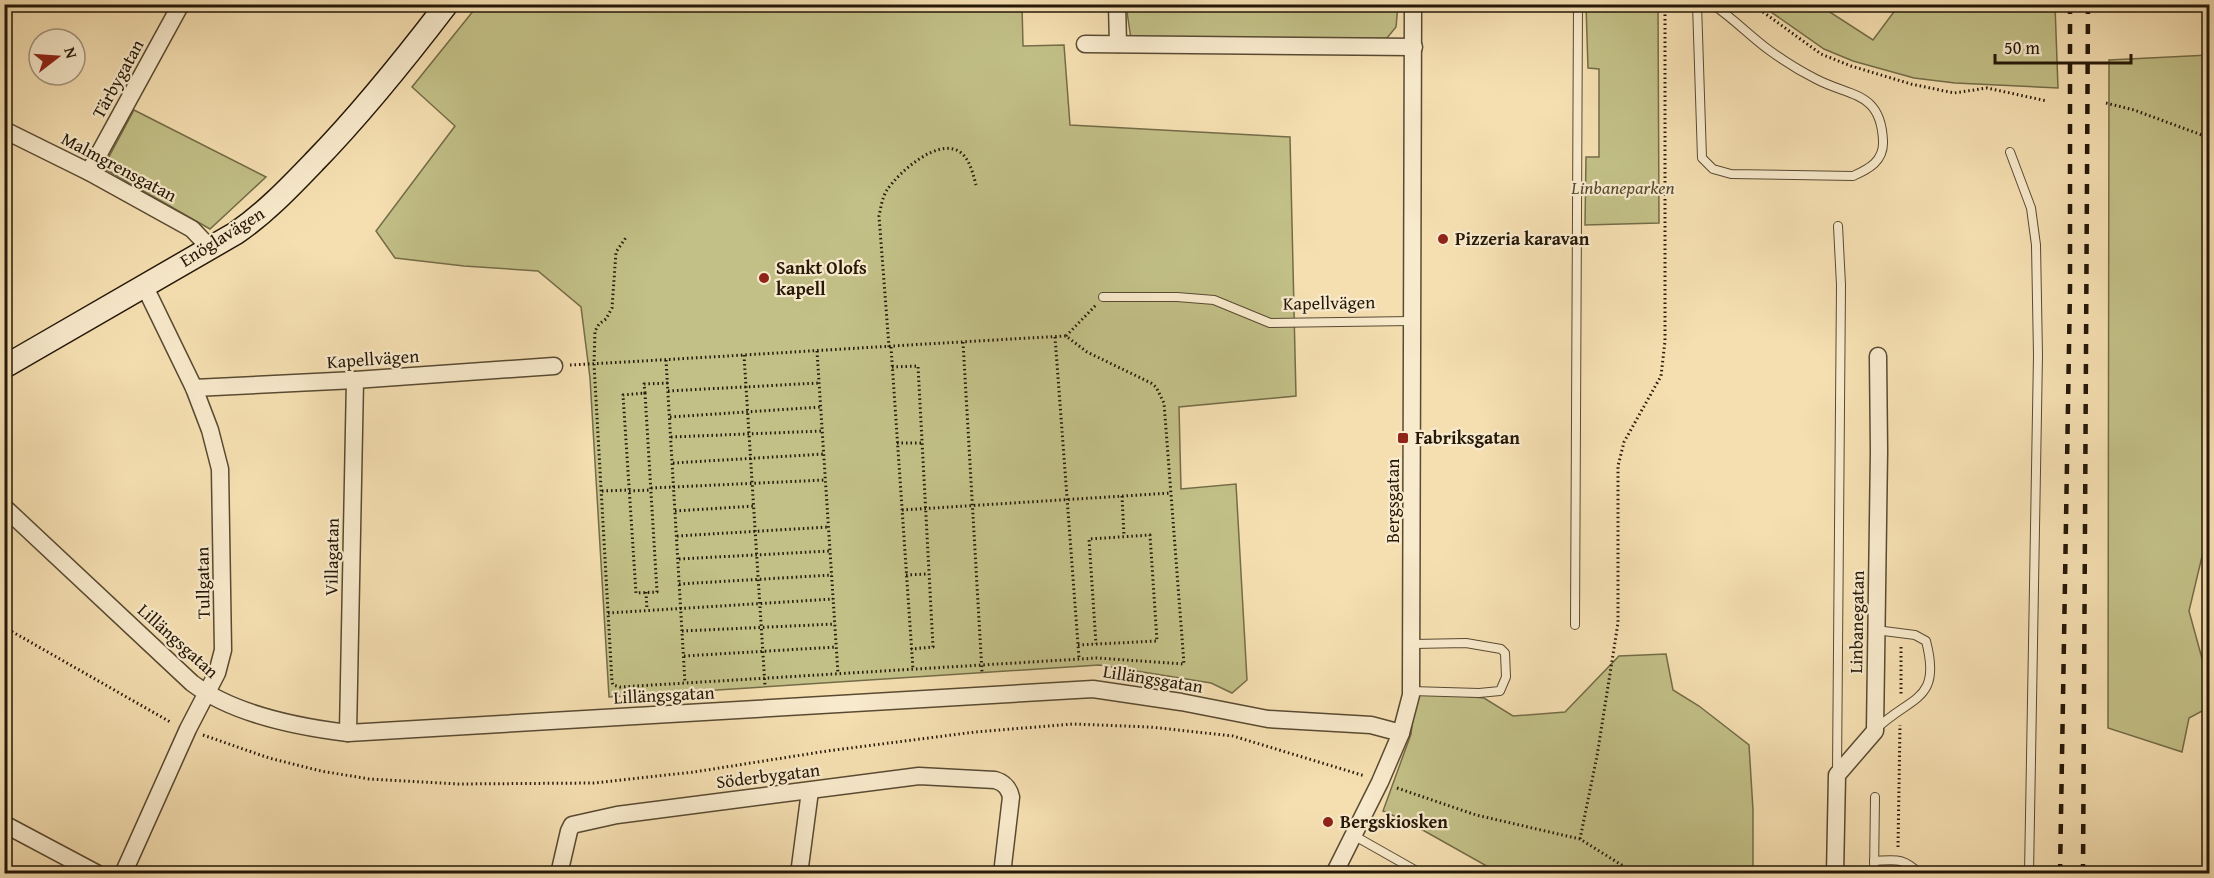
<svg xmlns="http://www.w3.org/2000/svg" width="2214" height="878" viewBox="0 0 2214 878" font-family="'Gentium Book Plus',serif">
  <rect width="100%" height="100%" fill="#f5dfb1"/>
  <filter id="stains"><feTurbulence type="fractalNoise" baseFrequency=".00333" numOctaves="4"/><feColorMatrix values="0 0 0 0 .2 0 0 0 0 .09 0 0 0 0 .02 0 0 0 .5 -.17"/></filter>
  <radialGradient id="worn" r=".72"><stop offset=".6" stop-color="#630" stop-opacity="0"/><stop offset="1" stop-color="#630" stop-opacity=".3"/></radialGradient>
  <!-- green -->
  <g fill="#c2c087" stroke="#746c48" stroke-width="1.5">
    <polygon points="478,5 1022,5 1023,46 1064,45 1070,125 1290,137 1296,396 1179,407 1181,489 1236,484 1247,680 1232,693 1211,683 1099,665 609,697 590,378 581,307 538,271 464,266 395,258 376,231 455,126 412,87"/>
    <polygon points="1126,5 1398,5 1396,27 1387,38 1131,39"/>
    <polygon points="1586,5 1658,5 1659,223 1585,225 1586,157 1599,157 1599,69 1588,68"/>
    <polygon points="1761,5 1819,5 1873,40 1899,5 2055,5 2058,88 1955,83 1914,78 1853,61 1824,49"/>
    <polygon points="2209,55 2210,523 2189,611 2209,684 2204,710 2189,718 2182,752 2108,728 2109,60"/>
    <polygon points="134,110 266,177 210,229 103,168"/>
    <polygon points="1666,654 1673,690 1699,706 1749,745 1753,810 1753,873 1499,873 1412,824 1383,811 1411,734 1416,692 1484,698 1513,716 1565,712 1619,656"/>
  </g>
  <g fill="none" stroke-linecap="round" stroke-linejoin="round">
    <defs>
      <g id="lane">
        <path d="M1697 4 1702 158 1713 169 1731 174 1853 176C1869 169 1884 161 1883 141 1881 91 1850 97 1816 79 1800 71 1784 61 1769 50 1750 36 1733 18 1712 4"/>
        <polyline points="2010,152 2031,208 2036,245 2038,355 2029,874"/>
        <polyline points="1103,297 1177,297 1214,300 1270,323 1412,321"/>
        <polyline points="1575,625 1578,4"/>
        <polyline points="1411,691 1479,693 1500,691 1506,677 1505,653 1501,649 1466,643 1413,644"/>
        <path d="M1875 730C1911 695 1942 702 1926 641L1915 635 1876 630"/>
        <polyline points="1837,771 1841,285 1838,226"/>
        <polyline points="1353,835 1422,874"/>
        <path d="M1874 861C1896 860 1903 857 1920 874"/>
        <polyline points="1874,874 1875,797"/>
      </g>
      <g id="street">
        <polyline points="1117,4 1118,44"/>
        <polyline points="1085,44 1414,47"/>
        <polyline points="4,130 89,172 192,229 209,247"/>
        <polyline points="89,172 181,4"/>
        <polyline points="194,388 355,380 554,366"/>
        <path d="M4 507 192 683C233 714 298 727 348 733L1093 689 1181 702 1268 719 1371 725 1401 733"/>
        <polyline points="348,733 355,380"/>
        <polyline points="4,824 98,874"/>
        <polyline points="123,874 188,729 217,673 223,650 220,469 210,430 194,388 144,285"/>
        <path d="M559 874 569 831 572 825 617 815 919 776 995 780C1005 783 1009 788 1011 797L1002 874"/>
        <polyline points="799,874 810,791"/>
        <polyline points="1334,874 1380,782 1401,733 1411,695 1413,4"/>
        <polyline points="1835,874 1837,775 1875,731 1879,451 1878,356"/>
      </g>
      <path id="secondary" d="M4 367 236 233C265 213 289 188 314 162 362 113 405 59 447 4"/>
    </defs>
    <!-- lane casing -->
    <use href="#lane" stroke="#594a32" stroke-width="10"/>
    <!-- street casing -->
    <use href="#street" stroke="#594a32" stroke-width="19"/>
    <!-- secondary casing -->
    <use href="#secondary" stroke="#251808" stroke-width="25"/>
    <!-- path -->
    <g stroke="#251808" stroke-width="3" stroke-dasharray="1.5 3" stroke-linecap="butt">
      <polyline points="1752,4 1821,54 1851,66 1911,84 1954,93 1987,88 2047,101"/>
      <polyline points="2106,103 2134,110 2210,138"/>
      <polyline points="1066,336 1096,305"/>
      <polyline points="1055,337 1079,658"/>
      <polyline points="963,342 982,672"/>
      <path d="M889 347 879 216C881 207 882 198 887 190 899 172 938 137 960 152 970 159 973 174 976 185"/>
      <polyline points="891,347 913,669"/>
      <polyline points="817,351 838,674"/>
      <polyline points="744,355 765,686"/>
      <polyline points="666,360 685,683"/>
      <path d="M570 365C736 356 901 345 1066 336L1087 352 1151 383 1156 387 1164 403 1184 664 1097 658 620 687 613 685 612 682 594 364 595 331 599 324 606 319 612 308 616 252 627 236"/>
      <polyline points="892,367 918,366 933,647 911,649"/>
      <polyline points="668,391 819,383"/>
      <polygon points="645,393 657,592 636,593 623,395"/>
      <polyline points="645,393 644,384 668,383"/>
      <polyline points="670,417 821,407"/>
      <polyline points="671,437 822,431"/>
      <polyline points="897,443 922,443"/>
      <polyline points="673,463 824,454"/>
      <polyline points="651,488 825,480"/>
      <polyline points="602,491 629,490"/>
      <polyline points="629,491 651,490"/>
      <polyline points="1122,496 1124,536"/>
      <polyline points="902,510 1171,493"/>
      <polyline points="675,511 754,506"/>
      <polyline points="677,536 828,527"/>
      <polyline points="679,559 830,551"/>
      <polyline points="906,575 928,574"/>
      <polyline points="679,584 832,575"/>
      <polyline points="646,592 647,610"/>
      <polyline points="608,613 833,599"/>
      <polyline points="4,627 172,723"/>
      <polyline points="682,631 835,624"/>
      <polyline points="1078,645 1157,641 1150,535 1089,539 1096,644"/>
      <polyline points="1901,647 1901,694"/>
      <polyline points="684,656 836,647"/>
      <polyline points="203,735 269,758 321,771 369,779 458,784 594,783 694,772 827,751 975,732 1073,724 1150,727 1233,736 1365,776"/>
      <polyline points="1397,788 1476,815 1580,839 1636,874"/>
      <polyline points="1580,839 1597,756 1618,623 1618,466 1624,442 1661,376 1665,341 1665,4"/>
      <polyline points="1898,847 1900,725"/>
    </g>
    <!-- lane -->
    <use href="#lane" stroke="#f8eacc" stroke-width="8"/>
    <!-- street -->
    <use href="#street" stroke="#f8eacc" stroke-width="16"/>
    <!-- secondary -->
    <use href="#secondary" stroke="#f8eacc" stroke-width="22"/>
    <!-- rail -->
    <g stroke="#251808" stroke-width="4.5" stroke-dasharray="10 10" stroke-linecap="butt">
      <polyline points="2060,874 2070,288 2070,4"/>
      <polyline points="2083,874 2088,4"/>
    </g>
  </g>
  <!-- markers -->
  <g fill="#8f2418" stroke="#f8eacc" stroke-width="2">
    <circle cx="1443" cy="239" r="6"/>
    <circle cx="764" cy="278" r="6"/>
    <rect x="1397" y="432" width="12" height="12" rx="3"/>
    <circle cx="1328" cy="822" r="6"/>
  </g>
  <g text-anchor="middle" stroke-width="4.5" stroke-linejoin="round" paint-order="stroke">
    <!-- street labels -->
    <g font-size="18" fill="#251808" stroke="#f8eacc">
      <text transform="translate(118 79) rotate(-61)" y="6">Tärbygatan</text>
      <text transform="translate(119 167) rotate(28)" y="6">Malmgrensgatan</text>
      <text transform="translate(222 237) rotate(-32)" y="6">Enöglavägen</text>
      <text transform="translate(1329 303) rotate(-1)" y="6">Kapellvägen</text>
      <text transform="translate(373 359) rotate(-4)" y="6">Kapellvägen</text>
      <text transform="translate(1393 501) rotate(-90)" y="6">Bergsgatan</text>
      <text transform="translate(332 557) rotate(-89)" y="6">Villagatan</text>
      <text transform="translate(203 583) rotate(-91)" y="6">Tullgatan</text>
      <text transform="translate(1857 622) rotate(-89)" y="6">Linbanegatan</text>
      <text transform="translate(178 641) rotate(42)" y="6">Lillängsgatan</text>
      <text transform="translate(1153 679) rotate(9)" y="6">Lillängsgatan</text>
      <text transform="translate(664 695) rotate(-3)" y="6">Lillängsgatan</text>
      <text transform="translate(768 776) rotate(-7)" y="6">Söderbygatan</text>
    </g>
    <!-- park labels -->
    <g font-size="18" font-style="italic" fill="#544a2e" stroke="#f8eacc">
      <text x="1623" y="194">Linbaneparken</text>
    </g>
    <!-- poi labels -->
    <g font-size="18" font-weight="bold" fill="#251808" stroke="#f8eacc" text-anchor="start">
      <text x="1455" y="245">Pizzeria karavan</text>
      <text x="776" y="274">Sankt Olofs<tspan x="776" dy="21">kapell</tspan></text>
      <text x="1415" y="444">Fabriksgatan</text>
      <text x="1340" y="828">Bergskiosken</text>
    </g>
  </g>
  <!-- margin -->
  <rect width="2214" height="878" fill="none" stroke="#f5dfb1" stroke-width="24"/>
  <rect x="6" y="6" width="2202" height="866" fill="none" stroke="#251808" stroke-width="3"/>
  <rect x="12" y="12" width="2190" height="854" fill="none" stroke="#251808" stroke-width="1.5"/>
  <!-- north arrow -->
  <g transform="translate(57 57) rotate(73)"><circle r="28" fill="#f8eacc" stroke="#a4967e" stroke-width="1.5"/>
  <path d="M0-4.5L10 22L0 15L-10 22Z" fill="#8f2418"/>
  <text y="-9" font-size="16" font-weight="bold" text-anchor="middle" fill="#251808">N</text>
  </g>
  <!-- scale -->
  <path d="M1995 54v9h136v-9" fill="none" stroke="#251808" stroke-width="3"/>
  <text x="2004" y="54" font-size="18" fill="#251808" stroke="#f8eacc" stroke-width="4.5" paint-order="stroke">50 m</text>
  <rect width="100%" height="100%" filter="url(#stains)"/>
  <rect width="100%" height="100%" fill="url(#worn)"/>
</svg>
